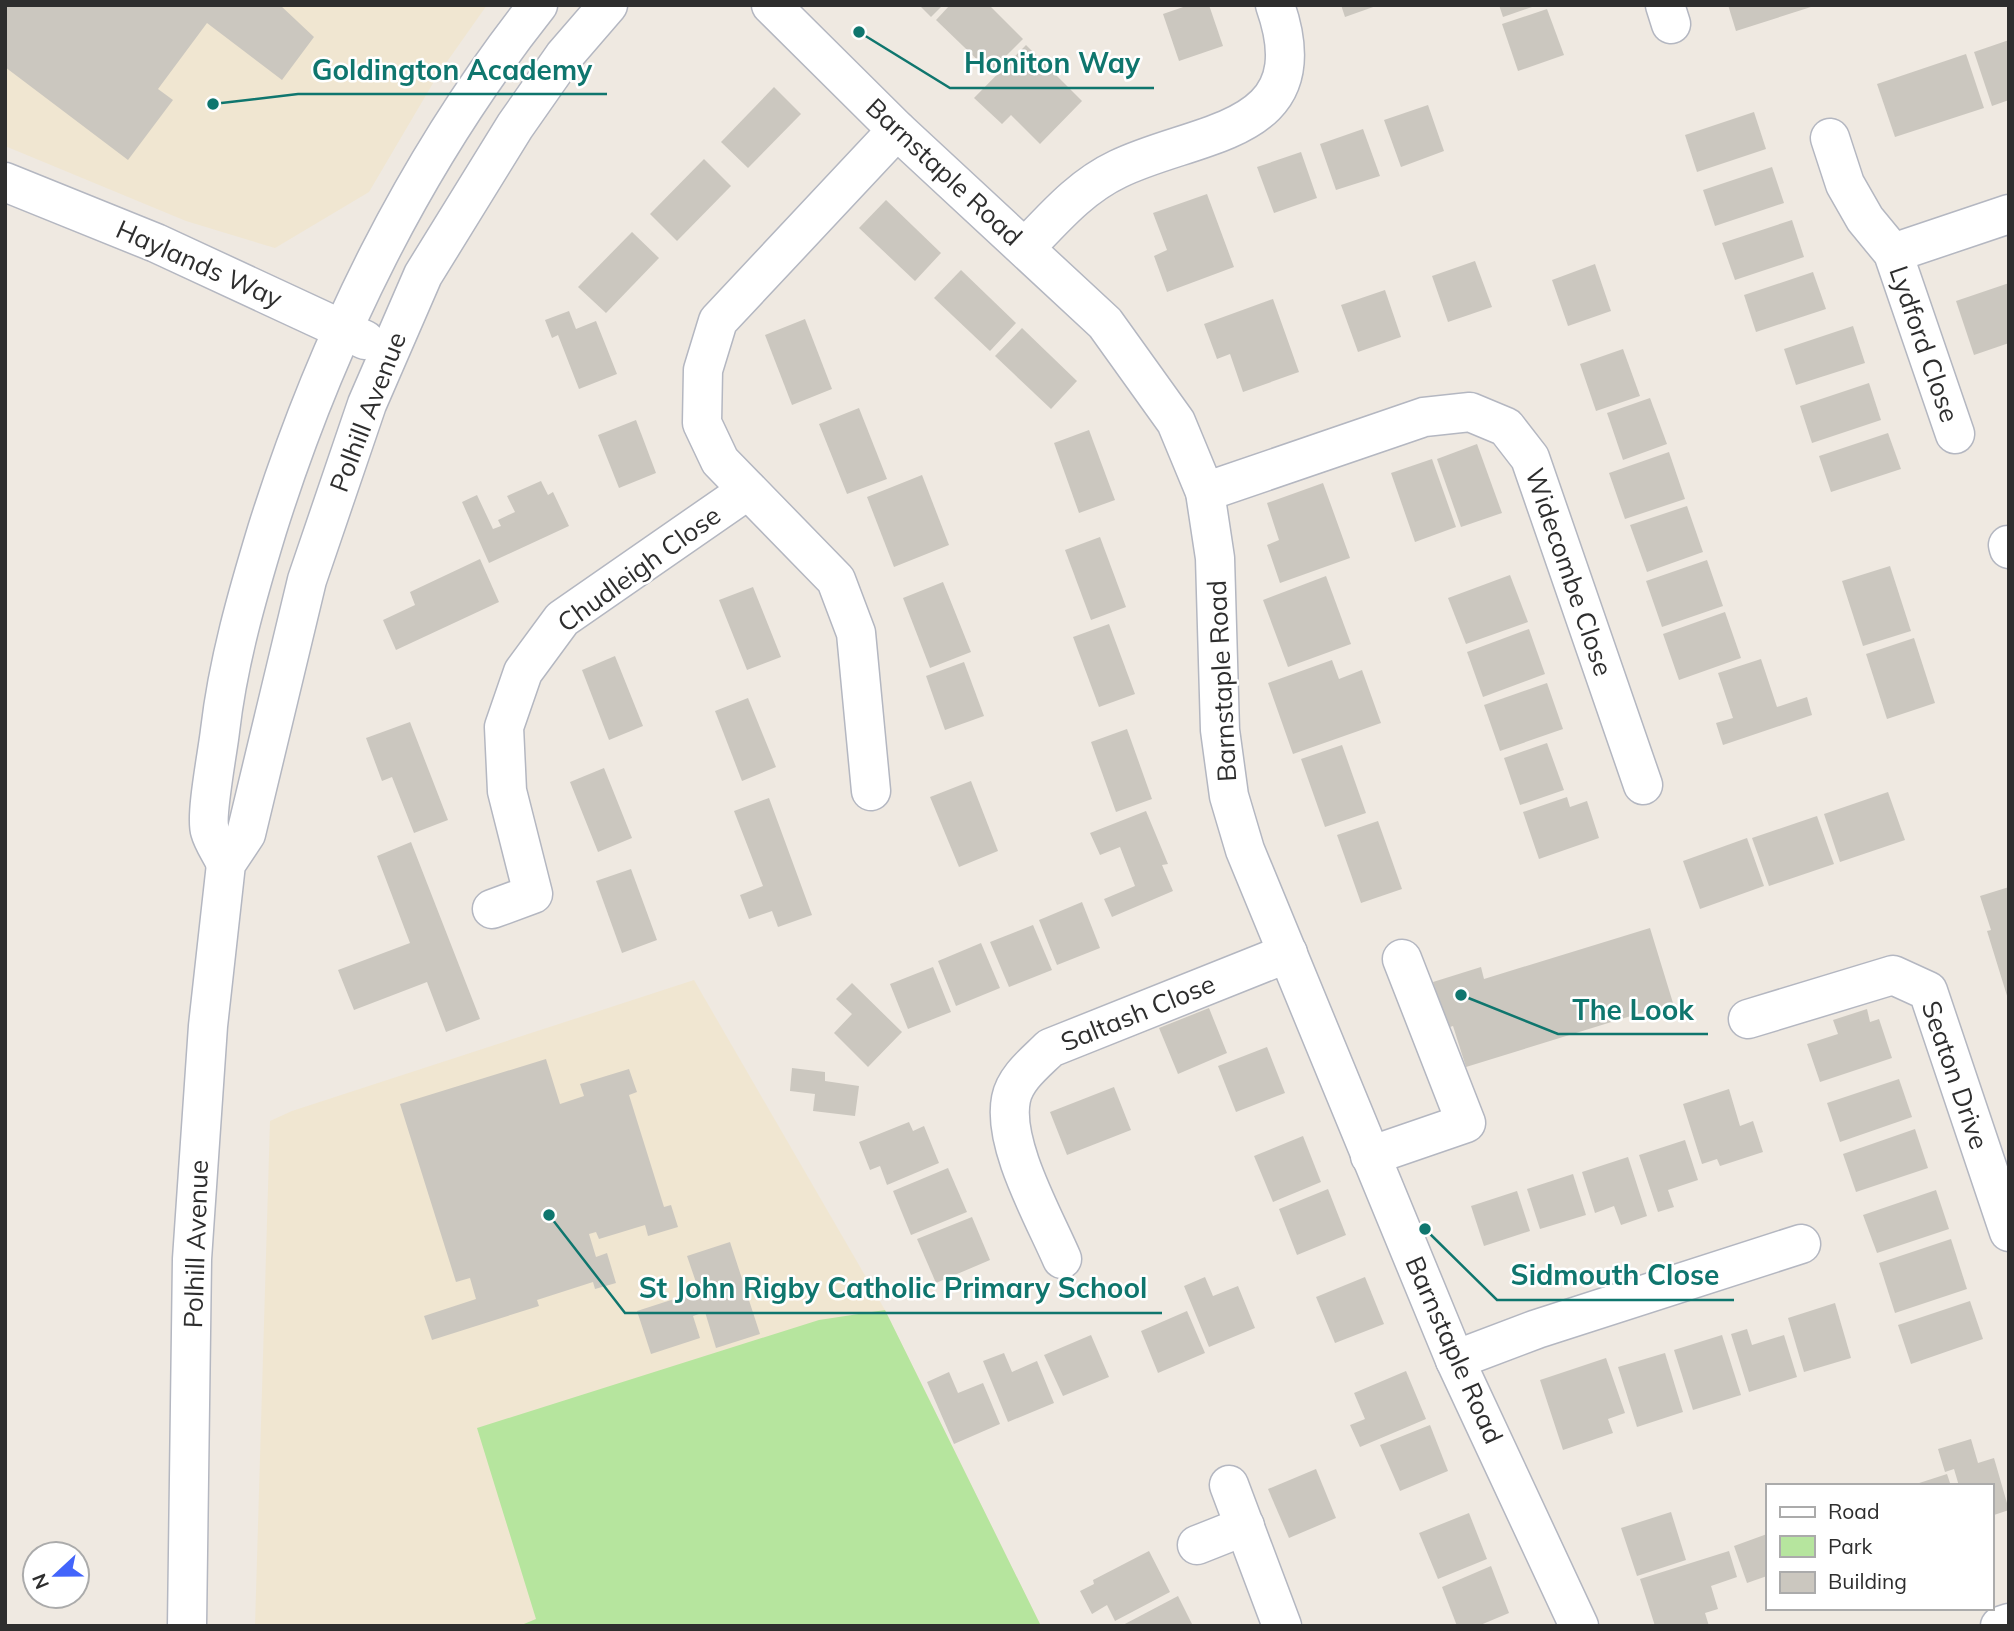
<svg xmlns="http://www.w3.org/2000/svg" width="2014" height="1631" viewBox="0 0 2014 1631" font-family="Mulish,sans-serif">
  <rect width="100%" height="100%" fill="#efe9e1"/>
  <!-- education -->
  <g fill="#f0e6d1">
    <polygon points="5,5 487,5 439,73 369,192 275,248 186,221 5,146"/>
    <polygon points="694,980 885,1310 1041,1626 255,1626 270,1121 292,1111"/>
  </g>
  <!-- green -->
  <polygon fill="#b6e59e" points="885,1310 1041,1626 519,1626 536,1619 477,1428 819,1320"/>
  <!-- building -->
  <g fill="#cbc7bf">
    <polygon points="5,5 280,5 314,37 282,80 207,23 158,89 173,100 128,160 5,67"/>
    <polygon points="919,5 943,5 931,17"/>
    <polygon points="950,5 989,5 1023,39 990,72 936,20"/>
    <polygon points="1189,5 1209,5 1223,46 1179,61 1163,14"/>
    <polygon points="1341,5 1376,5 1376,6 1345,17"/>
    <polygon points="1499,5 1535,5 1535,6 1503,17"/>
    <polygon points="1728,5 1814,5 1814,6 1736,31"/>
    <polygon points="1547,9 1564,55 1518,71 1502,24"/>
    <polygon points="2009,40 2009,100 1992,106 1974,52"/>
    <polygon points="1026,45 1082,101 1040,144 1011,115 1002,124 974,98"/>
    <polygon points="1966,54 1984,108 1895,137 1877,84"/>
    <polygon points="774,87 801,114 748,168 721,142"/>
    <polygon points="1428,105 1444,151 1401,167 1384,120"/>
    <polygon points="1754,112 1766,149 1697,172 1685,135"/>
    <polygon points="1363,129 1380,176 1336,190 1320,144"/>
    <polygon points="1301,152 1317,198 1274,213 1257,167"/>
    <polygon points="704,159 731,186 677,241 650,214"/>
    <polygon points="1772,167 1784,203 1715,226 1703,190"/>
    <polygon points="1207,194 1234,267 1167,292 1154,256 1167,250 1153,213"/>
    <polygon points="886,200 941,253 915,281 859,228"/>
    <polygon points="1792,220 1804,257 1735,280 1722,243"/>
    <polygon points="632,232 659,258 606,313 578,287"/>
    <polygon points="1475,261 1492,307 1448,322 1432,276"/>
    <polygon points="1595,264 1611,311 1568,326 1552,280"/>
    <polygon points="961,270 1016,323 990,351 934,298"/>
    <polygon points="1813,272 1826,309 1756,332 1744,295"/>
    <polygon points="2009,283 2009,343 1974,355 1956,301"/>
    <polygon points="1385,290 1401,337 1358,352 1341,305"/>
    <polygon points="1273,299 1299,372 1243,392 1230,354 1217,359 1204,324"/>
    <polygon points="569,311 576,329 596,321 617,374 579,389 558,335 552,338 545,320"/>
    <polygon points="805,319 832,389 792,405 765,335"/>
    <polygon points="1853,326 1865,363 1796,385 1784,349"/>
    <polygon points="1022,328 1077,381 1051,409 995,356"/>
    <polygon points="1623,349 1640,396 1596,411 1580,364"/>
    <polygon points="1869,383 1881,420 1812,443 1800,406"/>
    <polygon points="1650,398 1667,444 1623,460 1607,413"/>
    <polygon points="859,408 887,479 847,494 819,424"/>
    <polygon points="636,420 656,473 619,488 598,435"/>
    <polygon points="1089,430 1115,500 1079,513 1054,443"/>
    <polygon points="1888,433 1901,469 1831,492 1819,456"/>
    <polygon points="1477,444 1502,513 1461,527 1437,459"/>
    <polygon points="1669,452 1685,499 1625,519 1609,473"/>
    <polygon points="1432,459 1456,527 1415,542 1391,473"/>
    <polygon points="922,475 949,545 894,567 867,497"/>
    <polygon points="541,481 548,495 553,492 569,526 489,563 462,502 477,495 493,529 501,526 498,520 515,512 507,496"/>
    <polygon points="1323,483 1350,558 1280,583 1267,545 1279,540 1267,503"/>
    <polygon points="1687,506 1703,552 1647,572 1630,525"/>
    <polygon points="1100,537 1126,607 1091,620 1065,550"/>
    <polygon points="480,559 499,602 396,650 383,620 415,605 410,592"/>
    <polygon points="1707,560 1723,606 1662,627 1646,581"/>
    <polygon points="1890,566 1911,631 1863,646 1842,581"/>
    <polygon points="1510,575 1528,622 1466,644 1448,598"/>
    <polygon points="1326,576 1351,644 1288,667 1263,600"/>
    <polygon points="943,582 971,652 930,668 903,598"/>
    <polygon points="753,587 781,657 747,670 719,600"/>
    <polygon points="1725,612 1741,658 1679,680 1663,634"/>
    <polygon points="1109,624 1135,694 1099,707 1073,637"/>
    <polygon points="1529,629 1545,674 1483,697 1467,652"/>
    <polygon points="1914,638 1935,703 1887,719 1866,654"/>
    <polygon points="615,656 643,726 609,740 582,670"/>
    <polygon points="1761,659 1777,707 1807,697 1812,715 1723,745 1716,723 1733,718 1718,673"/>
    <polygon points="1332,660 1339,679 1362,670 1381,723 1293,754 1268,683"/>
    <polygon points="964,662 984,716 945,730 926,676"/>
    <polygon points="1547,683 1563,729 1500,751 1484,705"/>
    <polygon points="748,698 776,767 742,781 715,711"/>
    <polygon points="410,722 448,820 414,833 392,777 382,781 366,738"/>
    <polygon points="1127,729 1152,799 1116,812 1091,742"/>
    <polygon points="1547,743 1564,790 1520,805 1504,758"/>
    <polygon points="1342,745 1366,813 1325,827 1301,759"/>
    <polygon points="604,768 632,838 598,852 570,782"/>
    <polygon points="971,781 998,851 959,867 930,797"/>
    <polygon points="1888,792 1905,840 1840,862 1824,814"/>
    <polygon points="1567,797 1570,807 1587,801 1599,838 1539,859 1523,812"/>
    <polygon points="769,798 812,915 778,927 772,911 749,919 740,895 763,886 734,811"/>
    <polygon points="1146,811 1168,864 1162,865 1173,891 1112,917 1104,899 1135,886 1120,847 1100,855 1090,833"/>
    <polygon points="1817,816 1834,864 1769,886 1752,838"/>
    <polygon points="1378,821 1402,889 1361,903 1337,835"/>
    <polygon points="1747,838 1764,886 1700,909 1683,861"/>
    <polygon points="411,842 480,1019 446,1032 427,982 354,1010 338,970 410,943 377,856"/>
    <polygon points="631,869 657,940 622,953 596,881"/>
    <polygon points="2009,887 2009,998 2008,999 1987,931 1991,930 1980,896"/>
    <polygon points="1082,902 1100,948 1057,965 1039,920"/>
    <polygon points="1033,925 1052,970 1009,987 990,942"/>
    <polygon points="1650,928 1673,1003 1466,1067 1453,1026 1447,1028 1433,982 1481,967 1484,979"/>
    <polygon points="981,943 1000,988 956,1006 938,961"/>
    <polygon points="933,967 951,1012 908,1029 890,984"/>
    <polygon points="852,983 902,1032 868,1067 834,1033 852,1014 836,999"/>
    <polygon points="1209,1008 1227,1053 1178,1074 1159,1028"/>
    <polygon points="1867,1009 1870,1022 1879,1019 1892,1058 1820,1082 1807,1044 1838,1034 1833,1020"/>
    <polygon points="1267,1047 1285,1093 1236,1112 1218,1066"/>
    <polygon points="546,1059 560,1104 584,1096 580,1084 629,1069 637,1092 629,1095 664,1207 671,1205 678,1227 648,1236 645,1225 599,1239 596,1232 589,1234 596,1257 607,1253 616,1283 595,1289 593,1282 537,1300 539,1306 432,1340 424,1316 476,1299 470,1278 456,1282 400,1104"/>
    <polygon points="792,1068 825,1072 825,1081 859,1086 855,1116 813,1111 815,1094 790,1091"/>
    <polygon points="1899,1079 1912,1117 1840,1142 1827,1103"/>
    <polygon points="1114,1087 1131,1130 1067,1155 1050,1112"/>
    <polygon points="1729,1089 1740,1126 1753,1121 1763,1152 1720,1166 1717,1159 1702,1164 1683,1104"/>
    <polygon points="909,1122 913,1131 924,1126 939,1163 887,1185 880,1166 870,1170 859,1142"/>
    <polygon points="1915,1129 1928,1168 1856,1192 1843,1154"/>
    <polygon points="1303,1136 1321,1182 1273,1202 1254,1156"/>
    <polygon points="1685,1140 1698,1180 1668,1190 1674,1207 1658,1212 1639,1155"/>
    <polygon points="1628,1157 1647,1216 1621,1225 1614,1206 1595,1213 1582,1172"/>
    <polygon points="948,1168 967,1212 911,1235 893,1191"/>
    <polygon points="1573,1174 1586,1215 1540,1229 1527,1189"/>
    <polygon points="1328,1189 1346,1235 1297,1255 1279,1209"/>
    <polygon points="1936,1190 1949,1229 1877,1253 1863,1215"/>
    <polygon points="1517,1191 1530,1231 1484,1246 1471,1206"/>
    <polygon points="972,1217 990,1260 936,1283 917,1239"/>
    <polygon points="1951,1239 1967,1289 1895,1313 1879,1263"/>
    <polygon points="730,1242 760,1334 716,1348 705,1312 693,1316 700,1338 651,1354 637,1311 699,1291 687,1256"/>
    <polygon points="1205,1277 1213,1296 1238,1286 1255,1328 1209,1347 1184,1286"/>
    <polygon points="1365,1277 1384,1324 1335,1343 1316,1297"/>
    <polygon points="1970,1301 1983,1339 1911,1364 1898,1325"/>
    <polygon points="1835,1303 1851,1358 1804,1372 1788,1318"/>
    <polygon points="1187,1311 1205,1353 1158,1373 1141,1331"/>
    <polygon points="1747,1329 1752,1345 1784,1335 1797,1377 1749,1392 1731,1334"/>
    <polygon points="1091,1335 1109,1377 1063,1396 1044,1355"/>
    <polygon points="1722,1335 1741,1395 1693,1410 1674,1350"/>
    <polygon points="1004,1353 1012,1372 1037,1361 1054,1403 1008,1422 983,1361"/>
    <polygon points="1665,1353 1683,1412 1637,1427 1618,1367"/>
    <polygon points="1606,1358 1625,1413 1608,1419 1613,1433 1563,1450 1540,1380"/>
    <polygon points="1406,1371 1426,1419 1360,1447 1350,1425 1365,1419 1354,1393"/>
    <polygon points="949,1372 958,1393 983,1383 1000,1424 954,1444 927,1382"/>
    <polygon points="1430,1425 1448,1471 1400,1491 1380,1445"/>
    <polygon points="1971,1439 1978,1463 1994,1458 2009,1510 1991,1516 1991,1486 1959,1486 1954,1469 1945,1472 1938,1449"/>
    <polygon points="1316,1469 1336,1518 1289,1538 1268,1489"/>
    <polygon points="1947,1474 1951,1486 1913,1486 1913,1485"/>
    <polygon points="1671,1512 1686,1560 1637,1576 1621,1528"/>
    <polygon points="1469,1513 1487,1559 1438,1579 1419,1533"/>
    <polygon points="1767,1534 1767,1576 1747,1583 1734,1546"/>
    <polygon points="1149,1551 1170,1592 1115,1621 1107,1605 1092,1614 1080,1591 1094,1584 1093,1580"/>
    <polygon points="1729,1551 1737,1577 1711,1586 1718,1609 1705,1613 1709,1626 1655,1626 1640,1579"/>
    <polygon points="1491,1566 1509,1613 1478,1626 1457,1626 1442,1587"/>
    <polygon points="1178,1596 1193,1626 1121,1626"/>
  </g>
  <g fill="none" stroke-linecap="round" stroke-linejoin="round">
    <defs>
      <g id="minor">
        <polyline points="771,5 897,130 1105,323 1176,422 1205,492 1215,558 1220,730 1229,796 1245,850 1455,1360 1579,1626"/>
        <polyline points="1665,5 1671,24"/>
        <polyline points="1830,138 1845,184 1865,219 1893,253 1955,434"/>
        <polyline points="5,182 156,243 365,340"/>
        <path d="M1025 248C1054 218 1080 187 1118 169 1198 130 1321 135 1275 5"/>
        <polyline points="1893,253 2009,214"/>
        <polyline points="1205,492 1424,417 1470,412 1506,427 1530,458 1643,785"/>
        <polyline points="2008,545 2009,549"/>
        <polyline points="871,791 856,633 836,580 720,461 702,423 703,370 718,321 897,130"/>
        <path d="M226 864C221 853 213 842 210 831 205 816 218 750 220 731 228 662 247 596 267 530 326 342 415 160 538 5"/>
        <polyline points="492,909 533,894 507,791 504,727 523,672 562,619 748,490"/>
        <polyline points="1748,1019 1893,975 1928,991 2009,1232"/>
        <polyline points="1370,1156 1466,1123 1402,959"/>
        <path d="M1062 1259C1044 1217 1002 1144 1011 1099 1015 1078 1036 1062 1050 1048L1288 953"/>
        <polyline points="1455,1360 1537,1329 1801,1244"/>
        <polyline points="1229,1485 1282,1626"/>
        <polyline points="1197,1545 1245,1526"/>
        <polyline points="187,1626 192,1259 208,1026 226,864 246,834 307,580 367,404 423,275 515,126 564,56 608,5"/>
        <polyline points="2000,1626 2009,1623"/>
      </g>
    </defs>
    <!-- minor casing -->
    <use href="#minor" stroke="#b4b7c1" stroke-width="41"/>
    <!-- minor -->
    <use href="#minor" stroke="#fff" stroke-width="38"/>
  </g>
  <g text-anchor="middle" stroke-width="5" stroke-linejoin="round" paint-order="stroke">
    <!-- street labels -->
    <g font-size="26" fill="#2e2e2e" stroke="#fff">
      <text transform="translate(944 172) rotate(43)" y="9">Barnstaple Road</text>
      <text transform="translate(199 264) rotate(24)" y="9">Haylands Way</text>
      <text transform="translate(1924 344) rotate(71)" y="9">Lydford Close</text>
      <text transform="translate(368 412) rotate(-69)" y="9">Polhill Avenue</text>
      <text transform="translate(639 569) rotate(-36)" y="9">Chudleigh Close</text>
      <text transform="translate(1569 572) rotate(71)" y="9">Widecombe Close</text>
      <text transform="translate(1222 681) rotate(-93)" y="9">Barnstaple Road</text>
      <text transform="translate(1138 1013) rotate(-22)" y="9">Saltash Close</text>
      <text transform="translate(1955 1075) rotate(71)" y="9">Seaton Drive</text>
      <text transform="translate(196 1244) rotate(-88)" y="9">Polhill Avenue</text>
      <text transform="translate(1454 1350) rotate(66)" y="9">Barnstaple Road</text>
    </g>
  </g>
  <!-- callouts -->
  <path fill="none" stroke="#0f766e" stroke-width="2.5" d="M859 32L950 88H1154M213 104L298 94H607M1461 995L1558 1034H1708M1425 1229L1497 1300H1734M549 1215L625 1313H1162"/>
  <g fill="#0f766e" stroke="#fff" stroke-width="2.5">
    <circle cx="859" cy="32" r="7"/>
    <circle cx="213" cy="104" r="7"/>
    <circle cx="1461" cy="995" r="7"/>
    <circle cx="1425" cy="1229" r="7"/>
    <circle cx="549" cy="1215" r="7"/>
  </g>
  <g font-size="28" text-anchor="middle" font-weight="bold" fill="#0f766e" stroke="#fff" stroke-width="5" stroke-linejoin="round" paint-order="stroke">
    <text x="1052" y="73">Honiton Way</text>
    <text x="452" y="80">Goldington Academy</text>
    <text x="1633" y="1020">The Look</text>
    <text x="1615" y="1285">Sidmouth Close</text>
    <text x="893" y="1298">St John Rigby Catholic Primary School</text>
  </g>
  <!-- border -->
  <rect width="2014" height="1631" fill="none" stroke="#2e2e2e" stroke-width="14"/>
  <!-- legend -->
  <rect x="1766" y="1484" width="228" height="126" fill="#ffffff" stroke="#ababab" stroke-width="2"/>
  <rect x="1780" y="1507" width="35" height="10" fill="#ffffff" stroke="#ababab" stroke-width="2"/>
  <text x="1828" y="1519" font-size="21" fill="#2e2e2e">Road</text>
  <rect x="1780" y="1536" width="35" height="21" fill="#b6e59e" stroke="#ababab" stroke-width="2"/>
  <text x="1828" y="1554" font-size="21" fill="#2e2e2e">Park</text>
  <rect x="1780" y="1572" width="35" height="21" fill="#cbc7bf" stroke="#ababab" stroke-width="2"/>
  <text x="1828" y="1589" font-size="21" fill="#2e2e2e">Building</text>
  <!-- north arrow -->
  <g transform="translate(56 1575) rotate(248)"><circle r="33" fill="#ffffff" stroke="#ababab" stroke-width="2"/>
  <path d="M0-5L12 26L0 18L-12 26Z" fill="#4264fb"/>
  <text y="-10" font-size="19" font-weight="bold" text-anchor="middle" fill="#2e2e2e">N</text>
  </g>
</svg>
